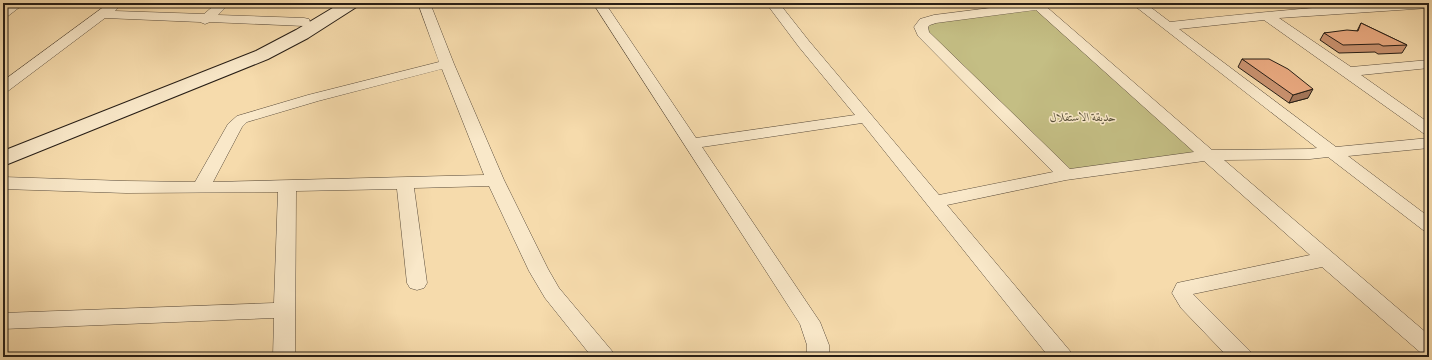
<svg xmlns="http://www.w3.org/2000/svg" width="1432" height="360" viewBox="0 0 1432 360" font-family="Alegreya,Amiri,serif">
  <rect width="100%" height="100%" fill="#f6dbac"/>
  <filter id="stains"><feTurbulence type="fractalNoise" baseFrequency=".005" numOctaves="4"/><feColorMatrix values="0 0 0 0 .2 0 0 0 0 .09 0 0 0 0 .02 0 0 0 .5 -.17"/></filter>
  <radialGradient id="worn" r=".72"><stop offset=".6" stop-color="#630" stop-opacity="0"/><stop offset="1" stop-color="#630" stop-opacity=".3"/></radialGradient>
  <!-- green -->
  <polygon fill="#c4be84" stroke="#766e4d" points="1039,6 1205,152 1066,175 923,33 925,22"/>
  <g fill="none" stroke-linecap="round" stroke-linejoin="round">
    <defs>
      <g id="street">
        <polygon points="10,3 25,3 8,16 3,17 3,8"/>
        <polygon points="109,3 123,3 115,11 204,14 217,3 230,3 218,15 304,18 309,19 310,22 309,25 304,26 210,22 205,24 200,22 105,18 8,91 3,92 3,81"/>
        <path d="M418 3H430L454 64 504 180 548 269 559 288 612 351 615 357H592L545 298 529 271 489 186 414 188 427 283 424 288 417 290 410 288 407 283 397 189 296 191 295 357H273L274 318 3 329V313L274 303 278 192 126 193 3 189V177L126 181 195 182 228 124 237 116 308 95 439 62ZM442 69 484 175 213 182 242 127 247 122 318 101Z"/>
        <path d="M593 3H605L696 138 855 115 799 47 766 3H779L809 41 939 195 1053 172 918 36 914 27 920 19 934 15 1029 3H1042L1212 150 1310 149 1317 148 1131 3H1145L1170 22C1256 13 1342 3 1429 3V8L1279 18 1351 67 1429 60V68L1361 75 1429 123V135L1423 133 1264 20 1179 29 1336 147 1429 138V148L1348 156 1429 217V232L1423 230 1328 157 1310 159 1224 160 1429 335V356L1421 353 1322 267 1193 294 1250 351 1253 357H1228L1181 308 1172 293 1177 283 1310 255 1204 161 1066 180 947 205 1070 351 1073 357H1049L862 123 702 147 820 322 829 345V357H807V345L800 324ZM1036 10 1194 152 1070 169 929 32 928 27 930 25 936 23Z"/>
      </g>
      <polygon id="secondary" points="341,3 360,3 358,6 308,38 268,59 3,166 3,151 256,51 296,30"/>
    </defs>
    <!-- street casing -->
    <use href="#street" stroke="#5b4d3c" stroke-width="1"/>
    <!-- secondary casing -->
    <use href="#secondary" stroke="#271e16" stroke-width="2"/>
    <!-- street -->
    <use href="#street" fill="#f9e8c9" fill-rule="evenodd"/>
    <!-- secondary -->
    <use href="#secondary" fill="#f9e8c9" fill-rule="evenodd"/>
  </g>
  <!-- wall -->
  <g fill="#c9926f" stroke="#271e16">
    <polygon points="1361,23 1407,45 1402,53 1378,54 1375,52 1339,53 1320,40 1324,33 1357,31"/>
    <polygon points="1242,59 1308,98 1289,103 1238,67"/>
  </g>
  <!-- shaded-wall -->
  <polygon fill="#a4775a" stroke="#271e16" points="1313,89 1308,98 1289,103 1293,95"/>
  <!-- building -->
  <g fill="#eaaa81" stroke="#271e16">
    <polygon points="1361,23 1407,45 1383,46 1379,44 1343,45 1324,33 1347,30 1358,31"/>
    <polygon points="1242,59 1269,59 1288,69 1313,89 1293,95"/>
  </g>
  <g text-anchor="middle" stroke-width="3" stroke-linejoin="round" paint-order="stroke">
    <!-- park labels -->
    <g font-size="12" font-style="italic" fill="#564e37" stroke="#f9e8c9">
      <text x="1083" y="121">حديقة الاستقلال</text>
    </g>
  </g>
  <!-- margin -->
  <rect width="1432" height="360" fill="none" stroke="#f6dbac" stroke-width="16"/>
  <rect x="4" y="4" width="1424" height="352" fill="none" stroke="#271e16" stroke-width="2"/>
  <rect x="8" y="8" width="1416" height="344" fill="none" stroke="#271e16"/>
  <rect width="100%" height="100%" filter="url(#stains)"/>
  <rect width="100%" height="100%" fill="url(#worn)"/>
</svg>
